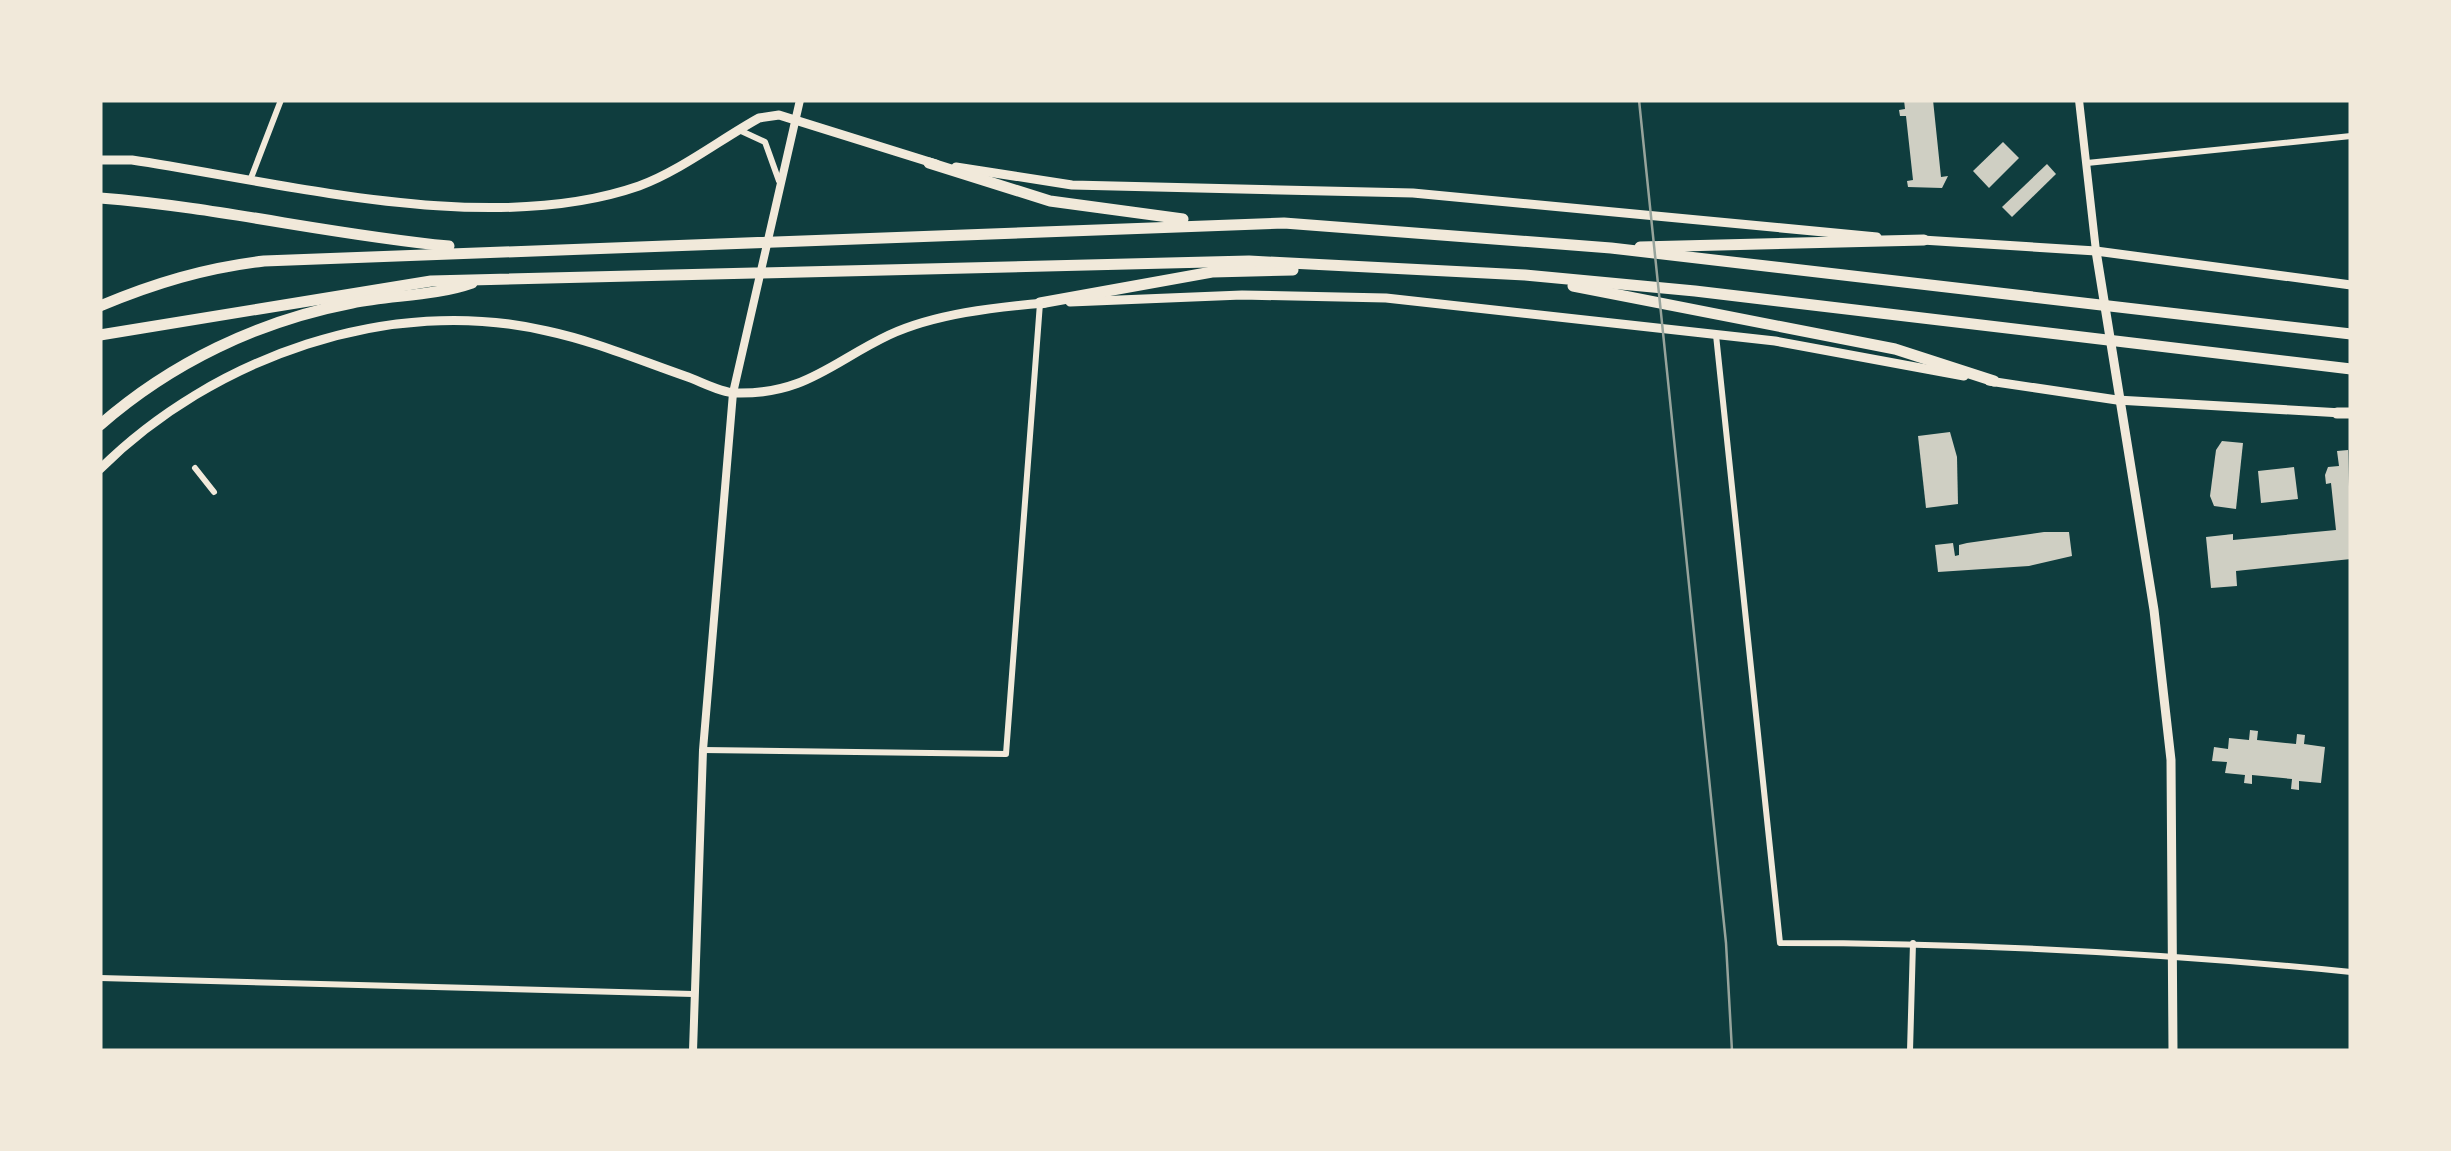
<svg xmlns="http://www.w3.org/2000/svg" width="2451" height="1151" viewBox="0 0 2451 1151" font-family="Commissioner,sans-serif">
  <rect width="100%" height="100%" fill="#0f3d3e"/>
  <!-- building -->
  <g fill="#cfcfc3">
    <polygon points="1904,100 1933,100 1941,177 1948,176 1942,188 1908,187 1907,181 1913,180 1906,116 1900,116 1899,110 1905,109"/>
    <polygon points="2003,142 2019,158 1989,188 1973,171"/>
    <polygon points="2047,164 2056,174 2012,217 2002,207"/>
    <polygon points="1950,432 1957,457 1958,504 1926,508 1918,436"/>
    <polygon points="2222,441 2243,443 2236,509 2214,506 2210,496 2216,450"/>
    <polygon points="2348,450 2351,559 2236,571 2237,586 2211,588 2206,537 2233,534 2233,540 2336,530 2331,483 2326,484 2325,475 2328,467 2339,466 2337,451"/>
    <polygon points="2294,467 2298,499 2261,503 2258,471"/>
    <polygon points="2044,532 2069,532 2072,556 2029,566 1938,572 1935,545 1953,543 1955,556 1959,555 1959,545 1967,543"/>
    <polygon points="2250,730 2258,731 2257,740 2296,744 2297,734 2305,735 2304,744 2325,747 2321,783 2299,781 2299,790 2291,789 2292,779 2252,775 2252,784 2244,783 2245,775 2225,773 2227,762 2212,761 2214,747 2228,749 2229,738 2249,740"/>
  </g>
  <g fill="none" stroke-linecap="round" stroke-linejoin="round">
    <!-- minor -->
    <g stroke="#f1e9da" stroke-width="6">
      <polyline points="739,130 765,142 779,181"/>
      <polyline points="2087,163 2351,136"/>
      <polyline points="251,178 281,100"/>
      <path d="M1716 335 1780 943C1971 943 2161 953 2351 972"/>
      <polyline points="195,468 214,492"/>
      <polyline points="703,750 1006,754 1040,303"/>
      <polyline points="100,978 693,994"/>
      <polyline points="1910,1051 1913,943"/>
    </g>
    <!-- tertiary -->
    <g stroke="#f1e9da" stroke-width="8">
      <polyline points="2079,100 2096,251"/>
      <polyline points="693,1051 703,750 733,393 800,100"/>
    </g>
    <!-- secondary -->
    <g stroke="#f1e9da" stroke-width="9">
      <path d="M100 160H132C285 183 490 238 639 186 680 171 721 139 759 118L779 115 936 164"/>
      <polyline points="956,167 1072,185 1413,193 1877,237"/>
      <polyline points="1922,240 2096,251 2351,285"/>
      <polyline points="2096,251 2154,610 2171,760 2173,1051"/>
      <polyline points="1070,302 1242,295 1386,298 1775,341 1964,376"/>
      <polyline points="1989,381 2117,400 2342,413"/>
      <path d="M100 469C213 357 390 294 547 331 594 341 639 360 685 376 700 381 719 392 735 393 805 395 832 362 889 335 934 314 995 307 1045 303"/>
    </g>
    <!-- motorway -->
    <g stroke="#f1e9da" stroke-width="11">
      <polyline points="929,163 1050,201 1183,219"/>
      <path d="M100 198C217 207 332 235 449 246"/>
      <polyline points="1640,247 1924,240"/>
      <polyline points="1573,286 1895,349 1994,381"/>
      <polyline points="1040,303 1212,272 1293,270"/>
      <path d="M100 306C155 283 205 268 264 261L1284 223 1611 248 2351 334"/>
      <polyline points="100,335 431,281 1249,261 1525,275 1695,291 2351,369"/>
      <polyline points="2337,413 2351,413"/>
      <path d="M100 425C171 363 258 321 352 303 391 295 435 296 472 283"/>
    </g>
    <!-- rail -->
    <polyline stroke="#97a49c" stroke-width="2.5" points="1639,100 1726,943 1732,1051"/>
  </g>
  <!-- border -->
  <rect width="2451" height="1151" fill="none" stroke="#f1e9da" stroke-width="205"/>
</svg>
